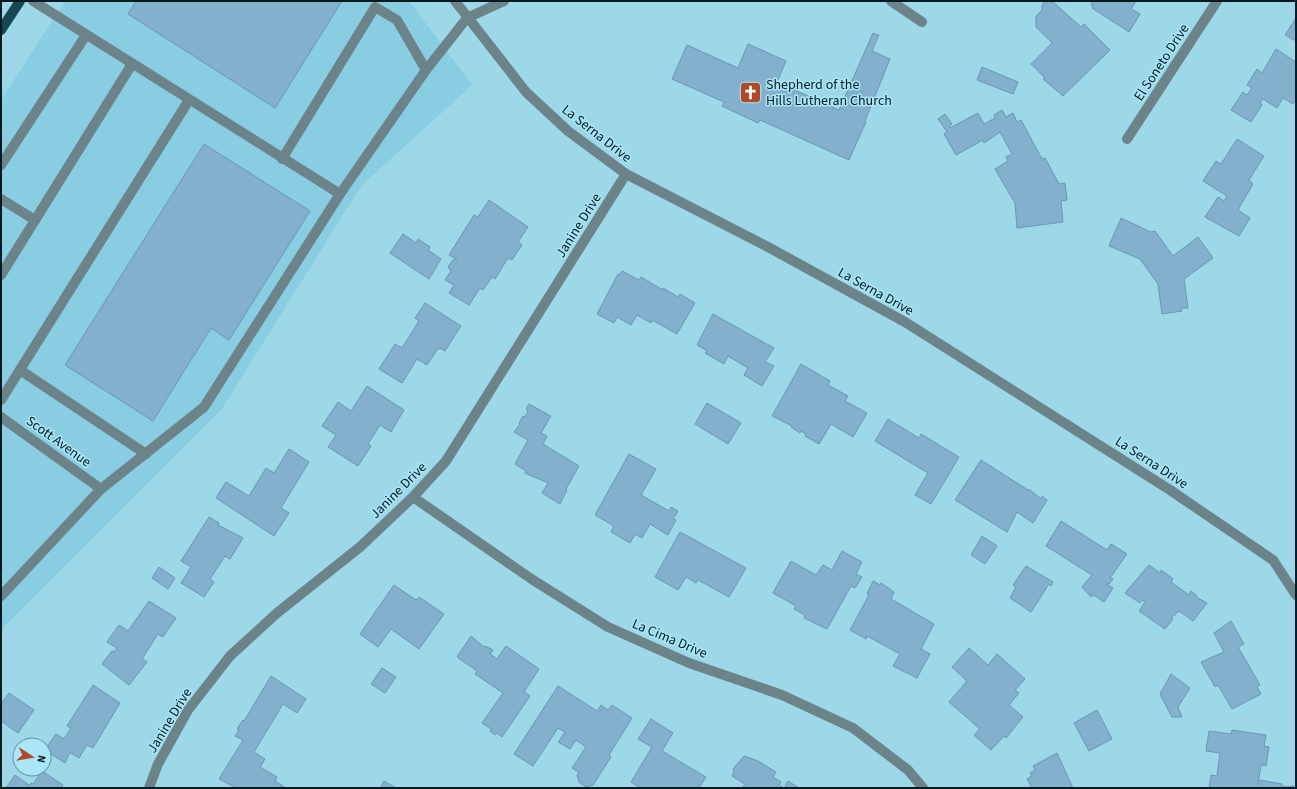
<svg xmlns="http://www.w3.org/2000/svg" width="1297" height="789" viewBox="0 0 1297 789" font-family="'Source Sans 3',sans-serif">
  <rect width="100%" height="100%" fill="#9dd8e9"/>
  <!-- built -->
  <polygon fill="#88cde1" points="65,1 409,1 472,85 361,186 221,410 1,630 1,100"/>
  <!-- building -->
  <g fill="#83b0cd" stroke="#6a96b3">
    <polygon points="136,1 342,1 275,108 128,14"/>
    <polygon points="1045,1 1053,2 1081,27 1084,24 1110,50 1063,96 1043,79 1045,78 1031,64 1052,43 1036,27 1036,16 1042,10 1042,5"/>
    <polygon points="1093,1 1136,1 1131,9 1140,14 1129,32 1092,8 1093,6 1091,5"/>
    <polygon points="1296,18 1296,41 1285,35"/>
    <polygon points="873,33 879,35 872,51 890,59 865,121 866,122 849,160 760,120 758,123 722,106 724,102 672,79 687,45 738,68 748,44 786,61 777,82 839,110"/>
    <polygon points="1276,49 1296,62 1296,99 1293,104 1283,98 1277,108 1263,99 1260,103 1262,105 1251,122 1231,110 1243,92 1247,95 1252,88 1247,85 1257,69 1262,73"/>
    <polygon points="982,67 1018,82 1013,94 977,80"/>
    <polygon points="1002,110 1006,117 1013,113 1017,122 1021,120 1042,159 1045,158 1059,184 1065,183 1067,200 1061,201 1063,222 1017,228 1015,203 995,169 1008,161 1006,157 1012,154 1000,132 984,143 983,140 956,155 944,134 947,132 938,119 945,114 952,124 949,126 950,128 978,113 984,124 995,118 994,115"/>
    <polygon points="1237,139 1264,156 1249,180 1253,184 1238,210 1250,218 1239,236 1205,217 1218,197 1224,201 1227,196 1203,181 1216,161 1221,164"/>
    <polygon points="204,144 310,211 229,340 211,328 153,421 65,365"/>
    <polygon points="489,200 528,227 518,242 522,245 512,260 508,258 495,279 492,277 483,290 480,288 469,305 449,293 454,285 445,280 451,271 448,267 453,260 457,259 449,255 474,215 478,217"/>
    <polygon points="1121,218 1151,232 1155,231 1173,256 1198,237 1213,258 1184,279 1188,308 1181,308 1182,311 1162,314 1158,284 1140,259 1109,246"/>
    <polygon points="403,234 416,243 418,239 430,247 428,250 441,259 429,279 390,253"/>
    <polygon points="622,271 639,280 641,277 663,290 663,288 678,297 680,294 695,303 677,334 652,320 651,323 637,315 631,325 617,317 614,323 597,314 618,274 619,275"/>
    <polygon points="425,303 461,326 445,351 440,348 437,350 427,365 417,359 402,383 379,369 395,344 402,348 419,321 415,318"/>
    <polygon points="713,314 774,348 765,362 774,366 762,386 744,375 748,368 728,356 724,364 705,353 707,351 697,345"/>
    <polygon points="801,364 830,381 828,385 848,396 845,401 867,413 853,437 831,424 819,444 805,436 806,434 801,431 800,433 791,427 792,426 772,416"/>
    <polygon points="367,386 404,410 391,432 380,425 368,444 371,446 358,466 328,447 336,435 322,426 338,402 351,411"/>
    <polygon points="707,403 741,423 728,444 695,424"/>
    <polygon points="529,404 551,416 541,433 547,436 543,444 579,466 566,489 567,490 560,504 542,493 548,483 525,473 526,471 515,464 528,440 514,432 520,424 519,423 523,416 525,417 528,411 526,409"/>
    <polygon points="888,419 919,438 921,434 959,457 931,504 915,495 928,473 875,441"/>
    <polygon points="289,449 309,462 281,508 289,513 274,536 216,498 226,482 249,496 266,468 274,473"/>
    <polygon points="629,454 656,469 641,495 669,511 671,507 678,511 673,519 676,520 668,535 650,524 642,538 635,534 630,543 611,532 614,526 595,515"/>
    <polygon points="981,460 1028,490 1029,489 1041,499 1042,496 1047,500 1033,523 1017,512 1007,532 955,500"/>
    <polygon points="209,517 219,523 218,525 243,538 230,559 225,556 210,579 214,582 204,597 181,583 191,567 181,561"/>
    <polygon points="1061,521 1107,550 1111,544 1127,554 1110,578 1113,579 1109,584 1106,584 1113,588 1104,602 1094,595 1091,597 1082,587 1092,575 1046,546"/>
    <polygon points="680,532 746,568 729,597 698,580 696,583 686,577 678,590 655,577"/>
    <polygon points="982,536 997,546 985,564 971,555"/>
    <polygon points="842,551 862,562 856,574 862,577 855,588 851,586 827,629 804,618 805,615 794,609 796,606 773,593 791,561 816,575 823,565 832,570"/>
    <polygon points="1149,565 1160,573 1161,570 1173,579 1171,582 1189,595 1191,591 1197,596 1196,597 1207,603 1193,621 1179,611 1171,618 1173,619 1165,629 1139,611 1145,602 1142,600 1140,603 1125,593"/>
    <polygon points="1026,566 1053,582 1051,586 1049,584 1031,612 1010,598 1016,587 1013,585"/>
    <polygon points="159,567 175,578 168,589 152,578"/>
    <polygon points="873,581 880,585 881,583 894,592 891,599 934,624 921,649 930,654 917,678 893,666 900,654 867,636 866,639 850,630 869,595 867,594"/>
    <polygon points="394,585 416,600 419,597 444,614 419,649 391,629 378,647 360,634"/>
    <polygon points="149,601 176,618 163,637 158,634 142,659 147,662 129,685 102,664 112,651 114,652 117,648 107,642 119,625 128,631"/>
    <polygon points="1231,621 1244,644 1238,647 1260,685 1257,687 1261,694 1232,709 1218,685 1215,687 1201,662 1224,652 1214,633"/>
    <polygon points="471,636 484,647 485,646 493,650 490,654 497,659 506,646 539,669 524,692 530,696 502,737 497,733 495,735 490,731 491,729 482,723 503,693 475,674 477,671 457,657"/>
    <polygon points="969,648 988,665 997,654 1025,679 1015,690 1019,693 1009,705 1023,717 1006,738 1004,736 991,750 974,735 980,729 949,702 967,681 952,667"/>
    <polygon points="382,668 396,677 385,693 371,684"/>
    <polygon points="1171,674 1190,688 1178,707 1182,717 1172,717 1160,694"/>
    <polygon points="271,676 306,699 297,713 283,704 254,752 265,759 260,767 277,777 275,781 286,788 236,788 219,779 243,740 235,736 239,730 237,729 243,720 244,721"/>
    <polygon points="93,685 120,703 93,748 87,745 79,758 71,753 69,754 65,763 45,750 56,734 64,739 71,728 67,726"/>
    <polygon points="558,686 597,711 601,705 608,710 612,705 632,718 609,755 611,757 593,785 586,787 579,782 577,775 579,772 572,768 586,747 576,740 570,749 558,742 565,732 558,728 533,766 514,754"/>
    <polygon points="9,693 34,710 18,733 1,721 1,704"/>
    <polygon points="1097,710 1112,739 1089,751 1074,723"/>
    <polygon points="651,719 673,733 662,751 706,777 699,788 640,788 631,782 652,747 638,739"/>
    <polygon points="1232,730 1266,735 1264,746 1269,747 1266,766 1261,765 1258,784 1260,784 1260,780 1282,784 1282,786 1291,787 1291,786 1294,786 1293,788 1209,788 1211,775 1217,776 1220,753 1206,751 1209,731 1231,734"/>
    <polygon points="1057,753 1073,788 1032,788 1027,779 1032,776 1030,773 1035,770 1033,766"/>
    <polygon points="744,756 758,761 776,772 773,777 781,782 779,785 784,788 788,781 799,788 742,788 745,784 732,776 734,772 733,769"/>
    <polygon points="42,771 63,785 61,788 6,788 15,775 29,785 31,783 33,784"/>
    <polygon points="384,781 396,788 380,788"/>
  </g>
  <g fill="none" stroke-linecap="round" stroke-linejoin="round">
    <!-- minor -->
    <g stroke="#6c838a" stroke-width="10">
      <polyline points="33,1 340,194 426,70 467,18 504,1"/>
      <polyline points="455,1 526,92 568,131 626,174 768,247 905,322 1170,490 1273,560 1296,595"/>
      <polyline points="891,1 922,22"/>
      <polyline points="1127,139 1217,1"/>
      <polyline points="282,159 375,7 397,20 426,70"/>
      <polyline points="1,165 86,35"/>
      <polyline points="1,199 35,220"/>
      <polyline points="1,275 132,64"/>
      <polyline points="20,370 146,454"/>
      <polyline points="1,400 189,100"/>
      <polyline points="1,417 101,489"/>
      <polyline points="413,497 533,580 608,627 689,663 782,695 853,728 908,770 923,788"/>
      <polyline points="1,596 101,489 204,407 340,194"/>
      <polyline points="149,788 158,764 188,710 230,656 277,613 360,547 413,497 446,461 626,174"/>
    </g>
    <!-- major -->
    <polyline stroke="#164753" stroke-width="10" points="1,30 20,1"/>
  </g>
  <!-- icons -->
  <defs>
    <symbol id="church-square" viewBox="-11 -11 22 22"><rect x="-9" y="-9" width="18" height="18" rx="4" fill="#b14928" stroke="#aae6f7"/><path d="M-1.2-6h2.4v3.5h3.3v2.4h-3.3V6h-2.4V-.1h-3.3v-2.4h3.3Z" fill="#fff"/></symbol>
  </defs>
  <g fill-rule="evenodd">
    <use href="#church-square" x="738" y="80" width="25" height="25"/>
  </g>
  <g text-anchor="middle" stroke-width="3" stroke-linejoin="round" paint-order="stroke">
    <!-- street labels -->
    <g font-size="14" fill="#031b21" stroke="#aae6f7">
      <text transform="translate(1161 62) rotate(-57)" y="5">El Soneto Drive</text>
      <text transform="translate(597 133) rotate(38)" y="5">La Serna Drive</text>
      <text transform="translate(578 225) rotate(-58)" y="5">Janine Drive</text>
      <text transform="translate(876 291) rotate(29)" y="5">La Serna Drive</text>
      <text transform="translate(59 441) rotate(36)" y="5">Scott Avenue</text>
      <text transform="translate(1152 462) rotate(33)" y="5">La Serna Drive</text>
      <text transform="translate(398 490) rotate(-45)" y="5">Janine Drive</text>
      <text transform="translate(670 638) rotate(23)" y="5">La Cima Drive</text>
      <text transform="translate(169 720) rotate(-59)" y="5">Janine Drive</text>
    </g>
    <!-- poi labels -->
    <g font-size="14" fill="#031b21" stroke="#aae6f7" text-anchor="start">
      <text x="766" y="89">Shepherd of the<tspan x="766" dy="16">Hills Lutheran Church</tspan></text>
    </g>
  </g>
  <!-- border -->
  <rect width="1297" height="789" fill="none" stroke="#031b21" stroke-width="4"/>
  <!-- north arrow -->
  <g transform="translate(32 757) rotate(102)"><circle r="19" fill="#aae6f7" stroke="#6795a1"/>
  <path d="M0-3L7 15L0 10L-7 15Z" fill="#b14928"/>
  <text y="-6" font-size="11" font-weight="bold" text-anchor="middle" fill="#031b21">N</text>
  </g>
</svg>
